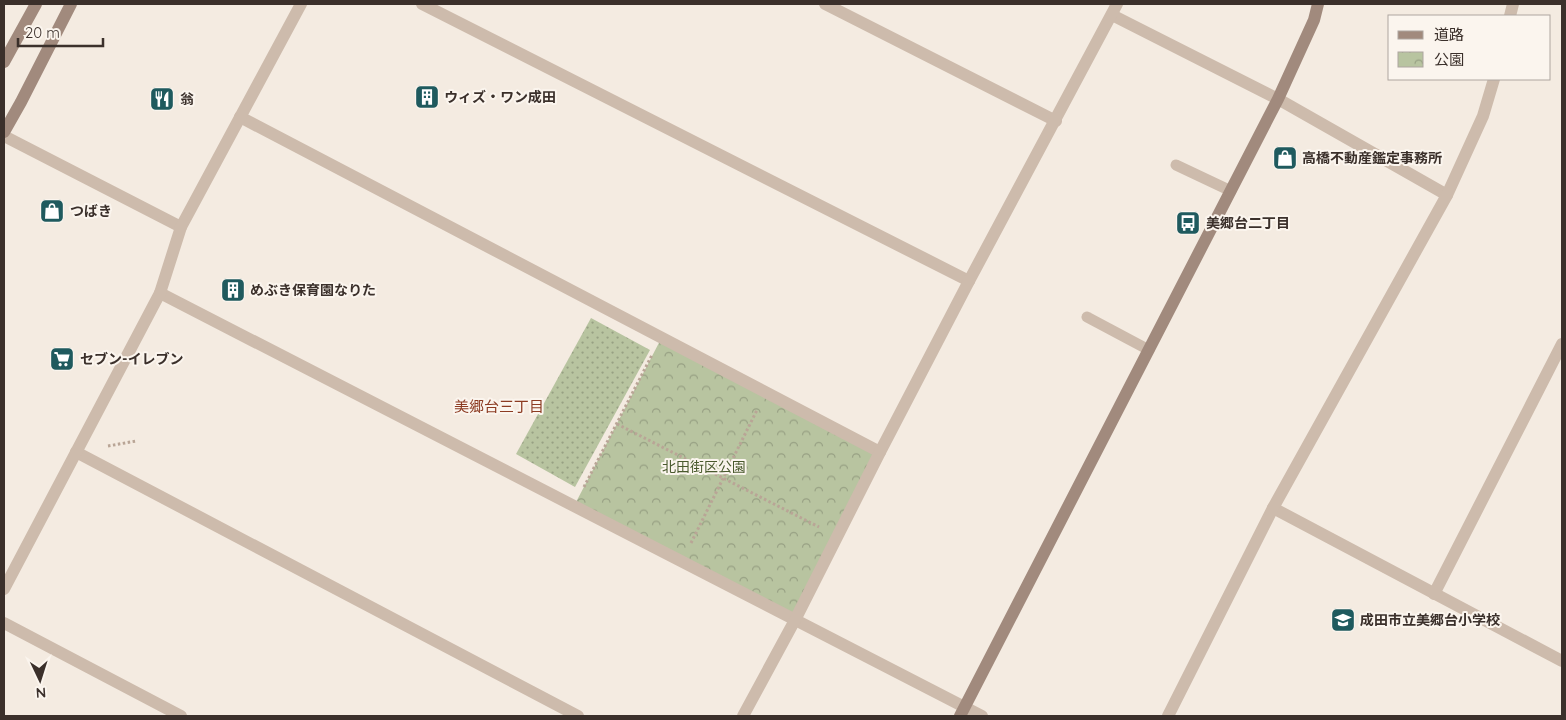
<svg xmlns="http://www.w3.org/2000/svg" width="1566" height="720" viewBox="0 0 1566 720" font-family="Quicksand,'Noto Sans JP',sans-serif">
  <defs>
    <pattern id="grass-dots" width="8" height="8" patternUnits="userSpaceOnUse" patternTransform="scale(1.25)"><rect width="8" height="8" fill="#b8c4a0"/><path d="M2 2h.1M6 6h.1" fill="none" stroke="#97a083" stroke-width="1.8" stroke-linecap="round"/></pattern>
    <pattern id="park-crowns" width="20" height="18" patternUnits="userSpaceOnUse" patternTransform="scale(1.25)"><rect width="20" height="18" fill="#b8c4a0"/><path d="M2 6a3 3 0 1 1 6 0M12 15a3 3 0 1 1 6 0" fill="none" stroke="#97a083"/></pattern>
  </defs>
  <rect width="100%" height="100%" fill="#f4ebe1"/>
  <!-- grass -->
  <polygon fill="url(#grass-dots)" points="591,318 650,350 575,487 516,454"/>
  <!-- park -->
  <polygon fill="url(#park-crowns)" points="662,337 878,450 795,620 574,506"/>
  <g fill="none" stroke-linecap="round" stroke-linejoin="round">
    <!-- path -->
    <g stroke="#b9a596" stroke-width="3" stroke-dasharray="2.5 2.5" stroke-linecap="butt">
      <polyline points="617,424 819,527"/>
      <polyline points="108,446 136,441"/>
      <polyline points="584,487 652,355"/>
      <polyline points="691,543 757,410"/>
    </g>
    <!-- lane -->
    <g stroke="#cdbbac" stroke-width="11">
      <polyline points="1176,165 1231,191"/>
      <polyline points="1087,317 1149,350"/>
    </g>
    <!-- street -->
    <g stroke="#cdbbac" stroke-width="12">
      <polyline points="422,4 969,281"/>
      <polyline points="825,4 1056,121"/>
      <polyline points="1112,15 1278,99 1447,195"/>
      <polyline points="1510,16 1513,4"/>
      <polyline points="240,117 880,452"/>
      <polyline points="4,136 181,227"/>
      <polyline points="160,293 982,716"/>
      <polyline points="76,452 578,716"/>
      <polyline points="1273,508 1562,661"/>
      <polyline points="4,589 160,293 181,227 301,4"/>
      <polyline points="1434,594 1562,344"/>
      <polyline points="4,623 181,716"/>
      <polyline points="743,716 795,620 880,452 969,281 1117,4"/>
      <polyline points="1168,716 1273,508 1447,195 1483,116 1494,79"/>
    </g>
    <!-- secondary -->
    <g stroke="#a18a7d" stroke-width="12">
      <polyline points="4,62 36,4"/>
      <polyline points="4,132 21,102 71,4"/>
      <polyline points="960,716 1278,99 1314,20 1318,4"/>
    </g>
  </g>
  <!-- icons -->
  <defs>
    <symbol id="building-square" viewBox="-11 -11 22 22"><rect x="-9" y="-9" width="18" height="18" rx="4" fill="#1f5a5e" stroke="#fbf5ee"/><path d="M-4-6H4V6H1V3H-1V6H-4ZM-2.5-4.3h1.7v1.8h-1.7ZM.8-4.3h1.7v1.8H.8ZM-2.5-1h1.7V.8h-1.7ZM.8-1h1.7V.8H.8Z" fill="#fff"/></symbol>
    <symbol id="restaurant-square" viewBox="-11 -11 22 22"><rect x="-9" y="-9" width="18" height="18" rx="4" fill="#1f5a5e" stroke="#fbf5ee"/><path d="M-5-6h1v4h1v-4h1v4h1v-4h1v5L-1.5 .5V6h-2V.5L-5-1ZM5-6V6H3V1.5H1.5Q1.5-4 5-6Z" fill="#fff"/></symbol>
    <symbol id="shop-square" viewBox="-11 -11 22 22"><rect x="-9" y="-9" width="18" height="18" rx="4" fill="#1f5a5e" stroke="#fbf5ee"/><path d="M-5-2.5h2.3a2.7 3.5 0 0 1 5.4 0H5L5.5 6h-11ZM-1.5-2.5h3a1.5 2.3 0 0 0-3 0Z" fill="#fff"/></symbol>
    <symbol id="bus-square" viewBox="-11 -11 22 22"><rect x="-9" y="-9" width="18" height="18" rx="4" fill="#1f5a5e" stroke="#fbf5ee"/><path d="M-5-6H5V4H4V6H2V4H-2V6H-4V4H-5ZM-3.5-4V0h7V-4ZM-3.5 1.2v1.5H-2V1.2ZM2 1.2v1.5H3.5V1.2Z" fill="#fff"/></symbol>
    <symbol id="supermarket-square" viewBox="-11 -11 22 22"><rect x="-9" y="-9" width="18" height="18" rx="4" fill="#1f5a5e" stroke="#fbf5ee"/><path d="M-6-5.5h2.5l.6 2H6L4.5 2H-2.5L-4.4-4H-6ZM-1.5 3.2a1.3 1.3 0 1 0 .1 0ZM3 3.2a1.3 1.3 0 1 0 .1 0Z" fill="#fff"/></symbol>
    <symbol id="school-square" viewBox="-11 -11 22 22"><rect x="-9" y="-9" width="18" height="18" rx="4" fill="#1f5a5e" stroke="#fbf5ee"/><path d="M0-5L7-2L0 1L-7-2ZM-4 1L0 2.5L4 1V4Q0 6-4 4Z" fill="#fff"/></symbol>
  </defs>
  <g fill-rule="evenodd">
    <use href="#building-square" x="413" y="83" width="28" height="28"/>
    <use href="#restaurant-square" x="148" y="85" width="28" height="28"/>
    <use href="#shop-square" x="1271" y="144" width="28" height="28"/>
    <use href="#shop-square" x="38" y="197" width="28" height="28"/>
    <use href="#bus-square" x="1174" y="209" width="28" height="28"/>
    <use href="#building-square" x="219" y="276" width="28" height="28"/>
    <use href="#supermarket-square" x="48" y="345" width="28" height="28"/>
    <use href="#school-square" x="1329" y="606" width="28" height="28"/>
  </g>
  <g text-anchor="middle" stroke-width="4" stroke-linejoin="round" paint-order="stroke">
    <!-- poi labels -->
    <g font-size="14" font-weight="bold" fill="#3b302b" stroke="#fbf5ee" text-anchor="start">
      <text x="444" y="102">ウィズ・ワン成田</text>
      <text x="180" y="104">翁</text>
      <text x="1302" y="163">高橋不動産鑑定事務所</text>
      <text x="70" y="216">つばき</text>
      <text x="1206" y="228">美郷台二丁目</text>
      <text x="250" y="295">めぶき保育園なりた</text>
      <text x="80" y="364">セブン-イレブン</text>
      <text x="1360" y="625">成田市立美郷台小学校</text>
    </g>
    <!-- park labels -->
    <g font-size="14" fill="#4a5a2e" stroke="#fbf5ee">
      <text x="704" y="472">北田街区公園</text>
    </g>
    <!-- neighbourhood labels -->
    <g font-size="15" fill="#8c3b22" stroke="#fbf5ee">
      <text x="499" y="412">美郷台三丁目</text>
    </g>
  </g>
  <!-- border -->
  <rect width="1566" height="720" fill="none" stroke="#3b302b" stroke-width="10"/>
  <!-- legend -->
  <rect x="1388" y="15" width="162" height="65" fill="#fbf5ee" stroke="#aea6a0"/>
  <rect x="1398" y="31" width="25" height="8" fill="#a18a7d" stroke="#aea6a0"/>
  <text x="1434" y="40" font-size="15" fill="#3b302b">道路</text>
  <rect x="1398" y="52" width="25" height="15" fill="url(#park-crowns)" stroke="#aea6a0"/>
  <text x="1434" y="65" font-size="15" fill="#3b302b">公園</text>
  <!-- north arrow -->
  <g transform="translate(40 680) rotate(176)" stroke="#fbf5ee" stroke-width="4" paint-order="stroke">
  <path d="M0-4L9 19L0 12L-9 19Z" fill="#3b302b"/>
  <text y="-8" font-size="14" font-weight="bold" text-anchor="middle" fill="#3b302b">N</text>
  </g>
  <!-- scale -->
  <path d="M18 38v8h85v-8" fill="none" stroke="#3b302b" stroke-width="2.5"/>
  <text x="25" y="38" font-size="15" fill="#3b302b" stroke="#fbf5ee" stroke-width="4" paint-order="stroke">20 m</text>
</svg>
